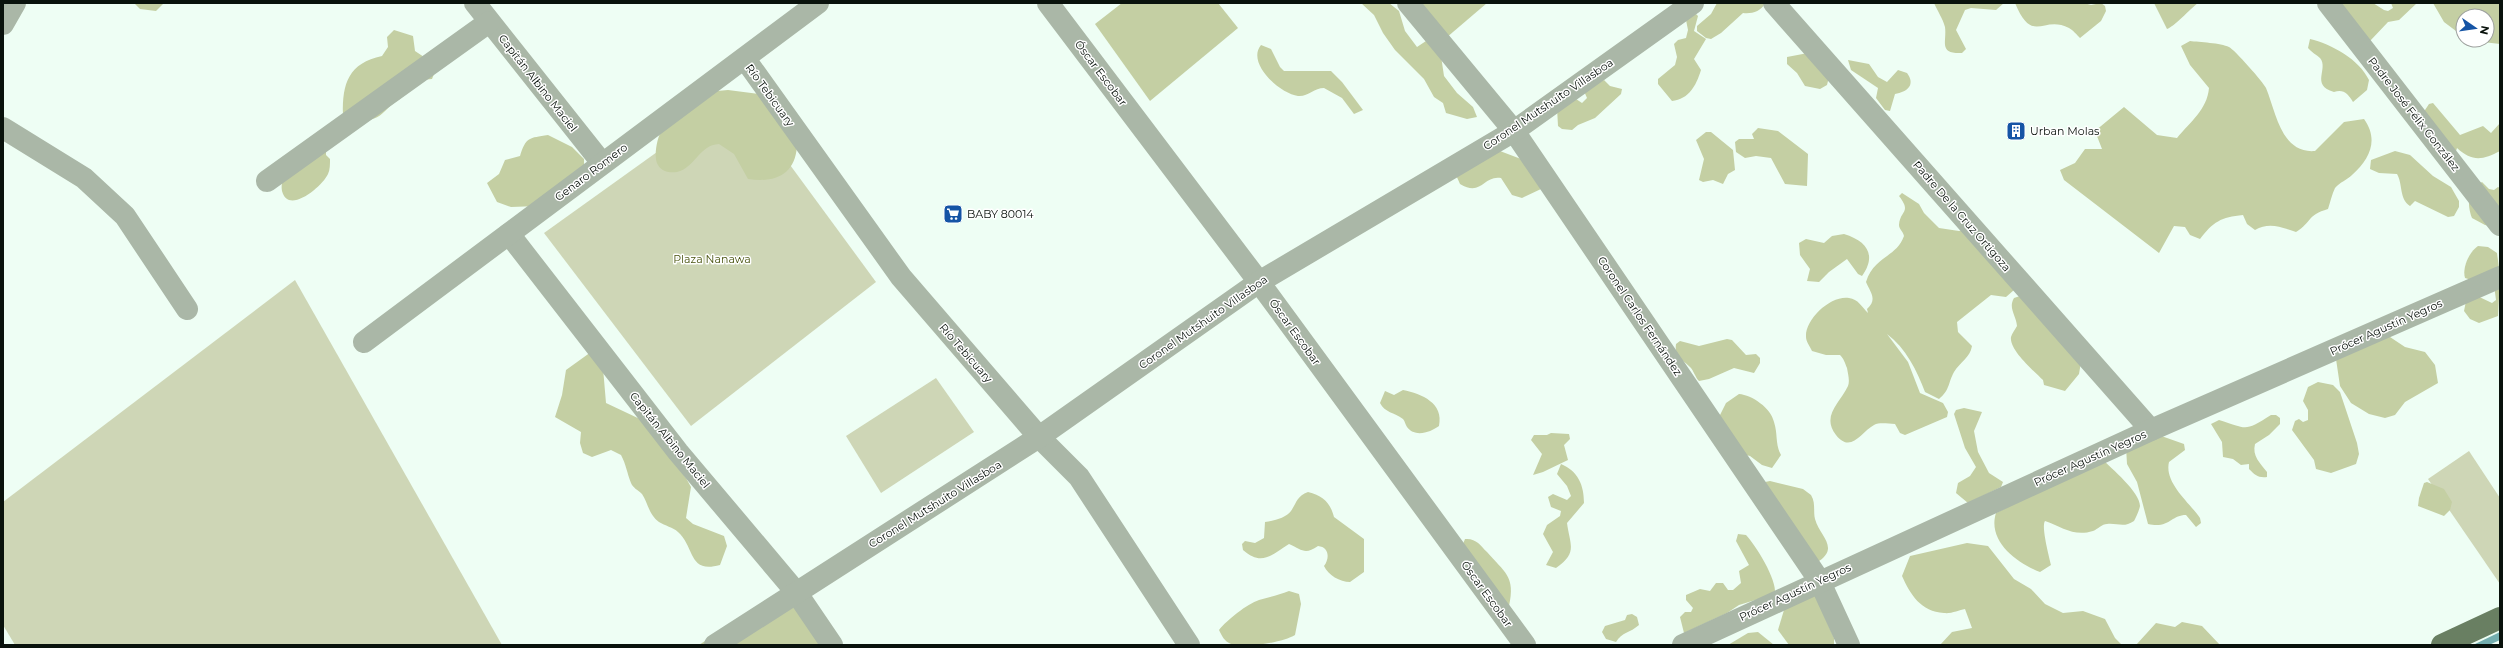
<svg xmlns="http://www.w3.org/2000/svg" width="2503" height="648" viewBox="0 0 2503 648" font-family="Montserrat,sans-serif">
  <rect width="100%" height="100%" fill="#eefef4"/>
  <!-- green -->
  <g fill="#ced6b6">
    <polygon points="738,94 876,282 691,426 544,233"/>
    <polygon points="295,280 502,645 15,645 3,625 3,502"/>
    <polygon points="936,378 974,432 881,493 846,436"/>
    <polygon points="2469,451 2500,498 2500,584 2428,479"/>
  </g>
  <!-- forest -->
  <g fill="#c4cfa3" fill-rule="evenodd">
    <polygon points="134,3 164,3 156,11 140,9"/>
    <polygon points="1122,3 1218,3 1238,28 1150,101 1095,24"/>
    <polygon points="1361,3 1389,3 1399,11 1405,31 1417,47 1426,41 1441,56 1444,76 1457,93 1473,107 1477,117 1467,119 1446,113 1443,103 1434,97 1424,79 1395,50 1383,33 1374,15"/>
    <polygon points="1421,3 1487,3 1446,38"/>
    <path d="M1717 3H1765C1761 12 1751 14 1743 13L1721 33 1711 39 1706 38 1697 31V26L1711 14Z"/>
    <path d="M1934 3H2004L1996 10 1971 8 1965 10 1956 30 1966 49 1962 53C1938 54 1947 42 1945 27 1943 19 1937 10 1934 3Z"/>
    <path d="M2015 3H2084L2091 5 2101 3 2105 6 2106 11 2101 21 2080 38C2077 35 2073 30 2069 28 2043 14 2033 46 2015 3Z"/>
    <path d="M2154 3H2198C2190 9 2174 27 2167 29Z"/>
    <polygon points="2332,3 2373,3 2384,10 2388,11 2393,8 2391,3 2417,3 2399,20 2388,22 2370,41"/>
    <path d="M2433 3H2500V44L2483 42 2468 46 2464 43 2460 34 2444 22ZM2463 16H2487V40H2463Z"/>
    <path d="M1696 14 1698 16 1694 31 1706 39 1694 59 1701 70C1696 86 1689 99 1672 101L1658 84V79L1675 65 1677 57 1674 44 1678 40 1686 38 1688 30 1686 20Z"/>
    <path d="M394 30 413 36 415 51 424 57 434 74 432 79 421 80 407 87C403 101 398 98 389 107 374 124 363 122 343 115 342 83 349 63 382 56L388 47 387 37Z"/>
    <path d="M2310 39C2331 44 2359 59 2369 80L2367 90 2353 102C2348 94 2344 89 2334 92 2310 85 2329 69 2320 58 2317 55 2311 52 2308 48Z"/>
    <path d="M2190 41C2199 42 2221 43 2229 47 2234 49 2264 83 2266 88 2276 112 2281 154 2315 151L2344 122 2364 119C2379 140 2370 159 2352 175 2347 180 2340 182 2335 188 2332 194 2330 203 2328 209 2307 215 2312 222 2296 232 2281 227 2269 222 2255 230L2247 224 2243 215C2221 217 2213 222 2200 239L2190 235 2185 227 2174 226 2159 253 2064 180 2060 170 2075 163 2085 149H2102L2095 131 2124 107 2157 135 2177 138C2190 122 2207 110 2209 88L2190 65 2181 46Z"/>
    <path d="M1261 45 1271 49 1280 67 1284 71H1331L1342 82 1363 110 1354 114 1342 98 1324 88C1314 88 1308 97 1298 96 1280 94 1246 63 1261 45Z"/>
    <polygon points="1808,53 1829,77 1827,85 1820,89 1805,86 1797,73 1787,64 1787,57"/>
    <path d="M1848 60 1869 64 1878 77 1887 82 1898 70 1907 73C1916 85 1907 92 1895 94L1890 111 1885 110 1876 98 1878 88 1851 70Z"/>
    <polygon points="1604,80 1610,86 1622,89 1621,94 1595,118 1578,125 1572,130 1562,129 1558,126 1557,108 1576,99 1582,103 1587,98 1584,91"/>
    <path d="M728 90 759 94 797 146C795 175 775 183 748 179L734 154 719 144C699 145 695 168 677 172 670 173 662 172 658 165 653 158 657 137 662 130 668 122 706 99 717 91Z"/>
    <path d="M2433 103 2460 135 2483 126 2491 133 2500 123V151C2483 160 2472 162 2457 148L2455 154 2423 113 2429 104Z"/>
    <polygon points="1758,128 1778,131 1808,154 1807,186 1785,184 1771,158 1756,156 1745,158 1736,152 1735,142 1739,139 1754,139 1752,134"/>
    <polygon points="1706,132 1711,132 1733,150 1735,170 1728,174 1723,184 1713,180 1703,182 1699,180 1704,159 1696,140"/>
    <path d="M548 135 572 147 584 159V165L538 206 511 207 497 202 487 183 499 174 505 160 520 156C526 137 529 138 548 135Z"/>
    <path d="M326 144V155L330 159C330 164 330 170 328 174 322 187 288 215 282 191 281 186 282 180 285 176 295 164 313 154 326 144Z"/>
    <path d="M1492 148 1521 159 1541 189 1522 198 1512 195 1501 178C1483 175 1482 197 1460 184L1456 175Z"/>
    <path d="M2395 151 2410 155 2433 176 2451 187 2459 201V207L2454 216 2448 217 2415 201 2410 206C2399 199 2403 184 2397 174L2379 173 2370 169 2371 160Z"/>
    <path d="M2482 182 2489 189 2494 190 2498 187 2500 188V228L2485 225 2472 218C2467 204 2467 190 2482 182Z"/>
    <path d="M1902 193 1919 204 1924 213 1939 228 1959 231 1974 226 2014 290 2006 297 1991 295 1957 322 1958 332 1972 346C1970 358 1960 362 1954 372 1948 383 1950 390 1939 399L1925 392C1917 371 1906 348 1887 334L1908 362 1920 393 1943 403 1948 412 1947 417 1905 435 1900 433 1895 424C1888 424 1880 422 1874 425 1861 432 1851 454 1836 435 1821 416 1840 403 1848 386 1850 381 1848 374 1847 368 1845 363 1844 359 1840 355H1826L1812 351C1810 346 1806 342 1806 337 1805 319 1831 295 1849 298 1858 299 1862 307 1868 313L1867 309C1878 299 1870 292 1866 282 1874 256 1896 258 1904 236 1903 231 1899 229 1899 225 1900 210 1912 213 1899 196Z"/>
    <path d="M1844 234C1867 241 1877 255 1862 276L1858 274 1847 259 1829 272 1819 282 1807 281 1810 269 1800 255 1799 243 1806 239 1824 243 1832 236Z"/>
    <path d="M2478 246 2488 247 2497 253 2499 268 2475 281 2465 278C2462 268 2469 252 2478 246Z"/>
    <polygon points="2500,279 2498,316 2479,323 2470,319 2464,311 2466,301 2473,294 2492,303 2496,300 2494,285"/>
    <path d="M2020 296 2082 356 2079 374 2065 391 2044 385 2043 380C2034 371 2009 350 2011 337 2012 333 2015 330 2017 326 2016 315 2008 308 2014 298Z"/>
    <polygon points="2384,333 2405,347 2425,352 2435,365 2438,383 2405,402 2395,415 2385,418 2369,414 2351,403 2340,386 2336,359"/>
    <path d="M1727 339 1732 340 1746 355 1756 354 1760 358V363L1754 373 1734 368 1709 379 1699 381C1695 377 1694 371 1690 367 1683 360 1674 356 1676 344L1680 341 1699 346Z"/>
    <path d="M591 352 603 368 606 403 642 420 686 478 691 487 686 518 693 524 724 536 727 546 720 565C688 574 695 547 678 532 673 527 665 526 659 522 649 515 648 503 642 494 638 490 633 488 631 483 627 473 626 464 621 455L611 450 592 457 583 453 580 443 581 432 555 417 562 395 566 370Z"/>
    <polygon points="2318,382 2333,385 2340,392 2357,443 2359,454 2356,464 2331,473 2316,469 2314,460 2292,430 2295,421 2299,419 2303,422 2308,420 2308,410 2303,401 2308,387"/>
    <path d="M1403 390C1422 394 1444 403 1439 426 1431 432 1415 438 1407 427 1405 424 1405 421 1403 419 1394 412 1385 413 1380 403L1385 391 1394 395Z"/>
    <path d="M1739 394C1752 395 1771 408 1774 422 1778 434 1775 444 1781 455L1772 468 1762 465 1750 456 1734 452 1719 417 1726 403Z"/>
    <polygon points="1964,408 1982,412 1974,431 1978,452 1989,473 2003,482 2001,487 1968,503 1956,493 1958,483 1970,476 1976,467 1965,448 1954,414 1956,410"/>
    <path d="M2271 415H2276L2280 418V424L2269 435 2255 444C2252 456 2260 463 2267 472V477C2258 478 2255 475 2249 469V464L2241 465 2233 459 2223 457 2222 442 2211 424 2219 420C2248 429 2244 432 2271 415Z"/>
    <path d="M2150 432 2184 444 2185 450 2169 462C2164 483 2189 502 2200 518L2201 523 2196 527 2186 515C2171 515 2169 529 2148 524L2137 482 2127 464 2126 447Z"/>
    <polygon points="1551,433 1569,434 1570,439 1564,445 1568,460 1543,472 1533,475 1542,454 1531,440 1534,435 1547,435"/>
    <path d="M2102 459C2111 468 2140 492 2140 506 2139 511 2136 517 2134 521 2124 528 2118 523 2107 524 2102 524 2098 529 2093 531 2074 537 2062 527 2045 521 2041 526 2049 556 2051 565L2040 572C2017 563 1987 541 1996 513Z"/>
    <path d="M1561 464C1578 471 1584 485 1584 503L1567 523C1570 545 1578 553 1556 568L1546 565 1553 552 1543 534 1547 525 1560 516 1561 511 1551 507 1548 497 1553 494 1567 500 1571 496 1567 486 1557 474Z"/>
    <path d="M1770 481 1803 489 1811 495C1816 503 1813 511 1815 519 1820 537 1841 548 1816 563L1765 482Z"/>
    <polygon points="2427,482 2444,489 2452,502 2450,510 2444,516 2418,506 2419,498 2424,483"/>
    <path d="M1308 492C1323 496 1330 502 1334 517L1364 539V572L1350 582C1340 582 1328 575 1324 566 1330 558 1329 547 1318 546 1305 555 1302 550 1289 544 1273 554 1262 567 1243 550L1242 544 1245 541 1255 543 1264 538 1265 522C1273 521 1286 518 1291 511 1297 502 1297 496 1308 492Z"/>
    <path d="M1738 534 1746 535C1756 546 1777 579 1775 594L1739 605 1727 613 1684 633 1680 617 1685 612H1691L1693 608 1686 600V595L1700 589 1710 591 1716 583H1723L1728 590H1733L1741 583 1739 571 1749 565 1736 541Z"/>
    <path d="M1465 539C1476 538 1480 545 1487 552 1504 572 1516 576 1509 606L1463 544Z"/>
    <path d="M1967 543 1988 546 2014 579 2031 589 2045 604 2063 613 2083 611 2105 619 2115 638 2122 645H1940L1952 632 1972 628 1965 609C1959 610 1951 614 1944 613 1921 612 1910 594 1902 576L1910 556Z"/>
    <polygon points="1812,588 1834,638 1834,645 1789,645 1778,630 1787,600"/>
    <path d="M1289 591 1299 594 1301 604 1295 635C1282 643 1244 648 1231 644 1224 641 1222 636 1219 630 1227 620 1247 604 1259 600 1269 597 1279 595 1289 591Z"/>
    <polygon points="791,605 835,645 699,645 714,635"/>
    <path d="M1632 614 1637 617 1639 625C1630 633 1622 632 1616 642L1606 639 1602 632 1605 626 1625 620 1627 615Z"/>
    <polygon points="2182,622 2202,626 2220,645 2136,645 2156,623 2175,627"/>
    <polygon points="1758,632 1774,645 1728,645 1748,633"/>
  </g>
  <!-- water -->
  <polygon fill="#74aeaf" points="2500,632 2500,640 2489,645 2473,645"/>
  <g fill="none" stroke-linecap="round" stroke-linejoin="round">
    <!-- minor -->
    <g stroke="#aab7a7" stroke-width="22">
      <polyline points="475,3 602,163"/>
      <polyline points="1048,3 1259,282 1525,645"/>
      <polyline points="1408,3 1514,131 1819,580 1849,645"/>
      <polyline points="1774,3 2151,430"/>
      <polyline points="2328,3 2500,225"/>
      <polyline points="3,24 15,3"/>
      <polyline points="745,59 901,277 1039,437 1079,477 1189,645"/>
      <polyline points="3,128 84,178 125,216 187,309"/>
      <polyline points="267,181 489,22"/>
      <polyline points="509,234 678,452 796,592 832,645"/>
      <polyline points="364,342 818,3"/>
      <polyline points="715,645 1039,437 1259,282 1514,131 1693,3"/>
      <polyline points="1683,645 2151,430 2500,277"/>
    </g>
    <!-- major -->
    <polyline stroke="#697f62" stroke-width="22" points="2442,645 2500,618"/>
  </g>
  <!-- icons -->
  <defs>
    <symbol id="building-square" viewBox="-11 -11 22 22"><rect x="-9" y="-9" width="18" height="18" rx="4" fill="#1554a5" stroke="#fff"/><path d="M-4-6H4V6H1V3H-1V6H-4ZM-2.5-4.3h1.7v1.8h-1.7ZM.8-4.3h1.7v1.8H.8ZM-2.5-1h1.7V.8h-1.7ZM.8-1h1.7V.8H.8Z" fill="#fff"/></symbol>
    <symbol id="supermarket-square" viewBox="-11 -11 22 22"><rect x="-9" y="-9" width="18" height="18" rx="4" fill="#1554a5" stroke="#fff"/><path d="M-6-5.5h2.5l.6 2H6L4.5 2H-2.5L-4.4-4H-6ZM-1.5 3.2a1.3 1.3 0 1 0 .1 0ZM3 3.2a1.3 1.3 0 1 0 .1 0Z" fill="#fff"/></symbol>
  </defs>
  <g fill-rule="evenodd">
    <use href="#building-square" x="2005" y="120" width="22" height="22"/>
    <use href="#supermarket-square" x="942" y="203" width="22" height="22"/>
  </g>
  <g text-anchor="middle" stroke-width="3" stroke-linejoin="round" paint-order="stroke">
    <!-- street labels -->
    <g font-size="11" fill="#09120c" stroke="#fff">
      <text transform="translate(1101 73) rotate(53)" y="4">Óscar Escobar</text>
      <text transform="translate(538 83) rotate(52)" y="4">Capitán Albino Maciel</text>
      <text transform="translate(770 95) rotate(54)" y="4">Río Tebicuary</text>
      <text transform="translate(1548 104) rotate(-34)" y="4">Coronel Mutshuito Villasboa</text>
      <text transform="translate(2414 114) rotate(52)" y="4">Padre José Félix González</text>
      <text transform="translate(591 172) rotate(-37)" y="4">Genaro Romero</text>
      <text transform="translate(1962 216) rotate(49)" y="4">Padre De la Cruz Ortigoza</text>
      <text transform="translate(1640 316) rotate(56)" y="4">Coronel Carlos Fernández</text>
      <text transform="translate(1203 322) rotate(-35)" y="4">Coronel Mutshuito Villasboa</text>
      <text transform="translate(2386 327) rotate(-24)" y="4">Prócer Agustín Yegros</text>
      <text transform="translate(1295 332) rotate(54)" y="4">Óscar Escobar</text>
      <text transform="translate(966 353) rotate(49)" y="4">Río Tebicuary</text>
      <text transform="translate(670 440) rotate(51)" y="4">Capitán Albino Maciel</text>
      <text transform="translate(2090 458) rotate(-24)" y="4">Prócer Agustín Yegros</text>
      <text transform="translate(935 504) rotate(-32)" y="4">Coronel Mutshuito Villasboa</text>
      <text transform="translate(1795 592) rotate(-25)" y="4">Prócer Agustín Yegros</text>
      <text transform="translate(1487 594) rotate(54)" y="4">Óscar Escobar</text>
    </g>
    <!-- poi labels -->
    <g font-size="11" fill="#09120c" stroke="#fff" text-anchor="start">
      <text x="2030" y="135">Urban Molas</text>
      <text x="967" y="218">BABY 80014</text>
    </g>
    <!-- park labels -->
    <g font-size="11" fill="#47520d" stroke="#fff">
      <text x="712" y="263">Plaza Nanawa</text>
    </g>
  </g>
  <!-- border -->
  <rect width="2503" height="648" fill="none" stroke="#09120c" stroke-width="8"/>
  <!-- north arrow -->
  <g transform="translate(2475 28) rotate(103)"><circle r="19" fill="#ffffff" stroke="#9da09e"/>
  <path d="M0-3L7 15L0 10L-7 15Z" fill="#1554a5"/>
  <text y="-6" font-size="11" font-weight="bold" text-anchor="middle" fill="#09120c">N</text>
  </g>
</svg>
